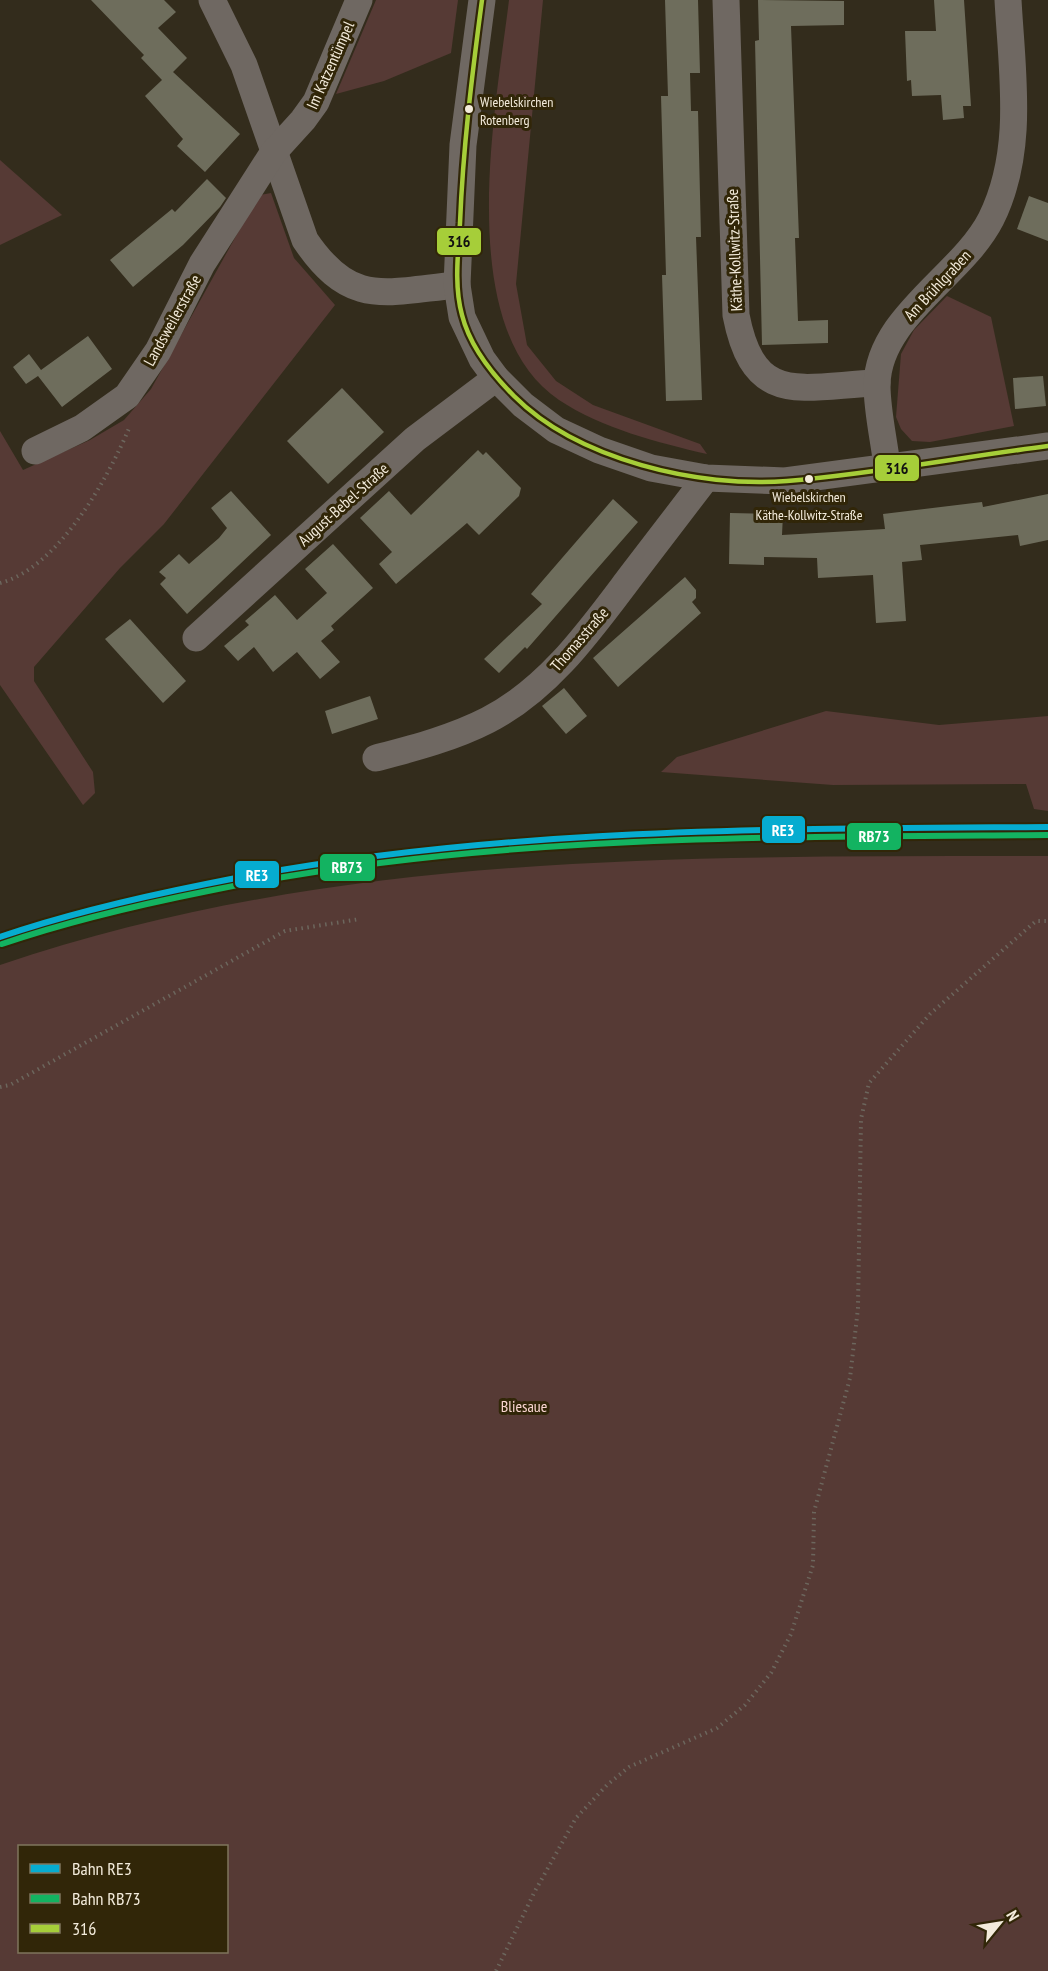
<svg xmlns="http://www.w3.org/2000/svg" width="1048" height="1971" viewBox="0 0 1048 1971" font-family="'PT Sans Narrow',sans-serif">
  <rect width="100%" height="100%" fill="#332c1c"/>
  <!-- green -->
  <g fill="#563a35" fill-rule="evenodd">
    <polygon points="376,0 458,0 451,53 384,81 336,94"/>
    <path d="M509 0H543L516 284 527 345 556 381 593 405 700 444 707 454C659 443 601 428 559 400 452 328 496 108 509 0Z"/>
    <polygon points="0,160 62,215 0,245"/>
    <polygon points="271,193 294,258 335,305 164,524 120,568 34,667 34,681 93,772 95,793 83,805 0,685 0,431 23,470 90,440 124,420 151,389 251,209 260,195"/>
    <polygon points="947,296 991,317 1014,426 930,442 912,441 901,429 896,417 901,354 914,330"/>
    <polygon points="826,711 939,725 1048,716 1048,811 1034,809 1026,784 833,785 661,772 677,757"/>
    <path d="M1048 856V1971H0V965C342 849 692 857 1048 856ZM20 1846H226V1952H20Z"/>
  </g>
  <!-- building -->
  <g fill="#6e6d5c">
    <polygon points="91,0 164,0 176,12 158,28 187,58 173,72 240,134 205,172 177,146 183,139 145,96 162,80 141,58 144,55"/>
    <polygon points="665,0 698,0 700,73 690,73 691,111 698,111 701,237 696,237 702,400 666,401 662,275 666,275 661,96 668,96"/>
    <polygon points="758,0 844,1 844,25 791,26 799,238 795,238 798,321 828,320 828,343 762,345 755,41 759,40"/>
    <polygon points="934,0 964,0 971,106 963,106 964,118 943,120 941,95 912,96 911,80 907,81 905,31 936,31"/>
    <polygon points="207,179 226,198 220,207 183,245 133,287 110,260 172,209 175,212"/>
    <polygon points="1029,196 1048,203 1048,241 1017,229"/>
    <polygon points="88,336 112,369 62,407 38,376 26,384 13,367 29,354 41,370"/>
    <polygon points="1043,376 1046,406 1015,409 1013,378"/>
    <polygon points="342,388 384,432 328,484 287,441"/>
    <polygon points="478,450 483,455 486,452 521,488 519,496 479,535 467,523 396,584 379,564 392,552 360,518 389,491 411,515"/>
    <polygon points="231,491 271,535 187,614 160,584 166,578 159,572 179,554 189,564 219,538 227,528 211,508"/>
    <polygon points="1048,494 1048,540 1020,546 1018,535 920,545 922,560 902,562 906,621 876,623 873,575 818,578 817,558 764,557 764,565 729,564 730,513 783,514 782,535 885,529 883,514 982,502 983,507"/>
    <polygon points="613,499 638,522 527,649 525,647 499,673 484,659 542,604 531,594"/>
    <polygon points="333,544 373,588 331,626 334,630 321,641 340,662 320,679 297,652 273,672 254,647 238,661 224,646 249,625 245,621 275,595 297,620 327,593 305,569"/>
    <polygon points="685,577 696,590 696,598 692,602 701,613 618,687 593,658"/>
    <polygon points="130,619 186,681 163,703 105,639"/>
    <polygon points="564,688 587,716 566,734 542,706"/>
    <polygon points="370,696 378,719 332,734 325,711"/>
  </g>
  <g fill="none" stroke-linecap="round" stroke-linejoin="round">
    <!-- path -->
    <g stroke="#6c665d" stroke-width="4" stroke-dasharray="1.5 4.5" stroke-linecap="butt">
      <path d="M0 583C58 568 108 479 130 426"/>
      <polyline points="0,1087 10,1085 285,931 360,919"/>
      <polyline points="496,1971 535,1891 576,1818 607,1785 629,1767 717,1728 745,1705 771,1673 791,1634 813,1565 814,1512 850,1378 858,1308 861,1119 869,1083 930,1014 1036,921 1048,921"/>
    </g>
    <!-- minor -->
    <g stroke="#6f6862" stroke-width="27">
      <path d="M212 0 244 65 305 240C351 308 384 292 457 285"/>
      <polyline points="482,0 463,145 457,285 462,317 482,359 496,378 523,405 556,430 599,450 651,468 706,478 785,481 1048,446"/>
      <path d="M726 0 736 315C754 408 801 386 877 383"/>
      <polyline points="35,451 82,428 127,396 158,351 202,264 273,153 303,120 316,102 359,0"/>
      <path d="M887 466C884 440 877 411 877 385 878 317 962 276 991 219 1025 151 1012 73 1008 0"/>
      <polyline points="196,638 415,439 496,378"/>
      <path d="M376 758C414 748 453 738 488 720 549 689 591 629 631 576 656 543 681 511 706 478"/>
    </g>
    <defs>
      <path id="bus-1" d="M482 0C472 75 463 148 460 223 458 254 454 286 462 315 470 347 492 374 514 396 578 460 699 488 787 481 873 474 962 457 1048 446"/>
    </defs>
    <!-- bus-1 casing -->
    <use href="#bus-1" stroke="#312608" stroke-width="9"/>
    <!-- bus-1 -->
    <use href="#bus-1" stroke="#a6ce39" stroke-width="4.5"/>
    <defs>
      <path id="rail-1" d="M0 937C67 914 136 898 206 884 483 827 766 829 1048 827"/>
      <path id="rail-2" d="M2 944C69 921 138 905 208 891 485 834 767 837 1048 835"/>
    </defs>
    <!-- rail-1 casing -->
    <use href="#rail-1" stroke="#312608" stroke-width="10"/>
    <!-- rail-2 casing -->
    <use href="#rail-2" stroke="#312608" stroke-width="10"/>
    <!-- rail-1 -->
    <use href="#rail-1" stroke="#06acd0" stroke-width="6"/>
    <!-- rail-2 -->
    <use href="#rail-2" stroke="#13b361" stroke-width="6"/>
  </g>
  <!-- markers -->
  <g fill="#f3ebdb" stroke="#312608" stroke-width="2">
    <circle cx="469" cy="109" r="5"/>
    <circle cx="809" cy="479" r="5"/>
  </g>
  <g text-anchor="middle" stroke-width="6" stroke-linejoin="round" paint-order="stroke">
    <!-- bus labels -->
    <g font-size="14" fill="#f3ebdb" stroke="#312608" text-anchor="start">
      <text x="480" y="107">Wiebelskirchen<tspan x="480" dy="18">Rotenberg</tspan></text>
      <text x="809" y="502" text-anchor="middle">Wiebelskirchen<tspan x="809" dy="18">Käthe-Kollwitz-Straße</tspan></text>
    </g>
    <!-- street labels -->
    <g font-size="16" fill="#f3ebdb" stroke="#312608">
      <text transform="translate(330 65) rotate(-66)" y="6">Im Katzentümpel</text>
      <text transform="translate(734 250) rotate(-92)" y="6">Käthe-Kollwitz-Straße</text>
      <text transform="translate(937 285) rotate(-47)" y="6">Am Brühlgraben</text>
      <text transform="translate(172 320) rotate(-61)" y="6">Landsweilerstraße</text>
      <text transform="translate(343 504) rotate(-42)" y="6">August-Bebel-Straße</text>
      <text transform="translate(579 639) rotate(-49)" y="6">Thomasstraße</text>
    </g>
    <!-- park labels -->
    <g font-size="16" fill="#fad6d2" stroke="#312608">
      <text x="524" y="1412">Bliesaue</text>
    </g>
  </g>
  <g stroke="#312608" stroke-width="2">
    <rect x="436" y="227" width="46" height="29" rx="6" fill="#a6ce39"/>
    <rect x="874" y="454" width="46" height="28" rx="6" fill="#a6ce39"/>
    <rect x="761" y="815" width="45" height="29" rx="6" fill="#06acd0"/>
    <rect x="846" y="822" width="56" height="29" rx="6" fill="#13b361"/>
    <rect x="319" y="853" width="57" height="29" rx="6" fill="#13b361"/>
    <rect x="234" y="860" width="46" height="29" rx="6" fill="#06acd0"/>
  </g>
  <g font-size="16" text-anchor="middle" font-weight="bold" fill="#fff">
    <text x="783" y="836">RE3</text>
    <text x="874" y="842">RB73</text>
    <text x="347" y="873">RB73</text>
    <text x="257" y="881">RE3</text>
  </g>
  <g font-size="16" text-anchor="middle" font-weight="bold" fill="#111">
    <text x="459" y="247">316</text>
    <text x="897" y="474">316</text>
  </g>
  <!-- legend -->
  <rect x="18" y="1845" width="210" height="108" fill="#312608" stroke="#7f755c" stroke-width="1.5"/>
  <rect x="30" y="1864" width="30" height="9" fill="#06acd0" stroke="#7f755c" stroke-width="1.5"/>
  <text x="72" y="1875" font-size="18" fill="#f3ebdb">Bahn RE3</text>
  <rect x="30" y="1894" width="30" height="9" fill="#13b361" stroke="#7f755c" stroke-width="1.5"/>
  <text x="72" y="1905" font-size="18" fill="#f3ebdb">Bahn RB73</text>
  <rect x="30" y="1924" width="30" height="9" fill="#a6ce39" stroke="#7f755c" stroke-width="1.5"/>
  <text x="72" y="1935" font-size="18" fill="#f3ebdb">316</text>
  <!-- north arrow -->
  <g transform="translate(1000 1923) rotate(60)" stroke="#312608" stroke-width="4.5" paint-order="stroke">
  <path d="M0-4.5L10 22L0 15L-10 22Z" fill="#f3ebdb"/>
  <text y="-9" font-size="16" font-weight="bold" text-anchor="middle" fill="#f3ebdb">N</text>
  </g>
</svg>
